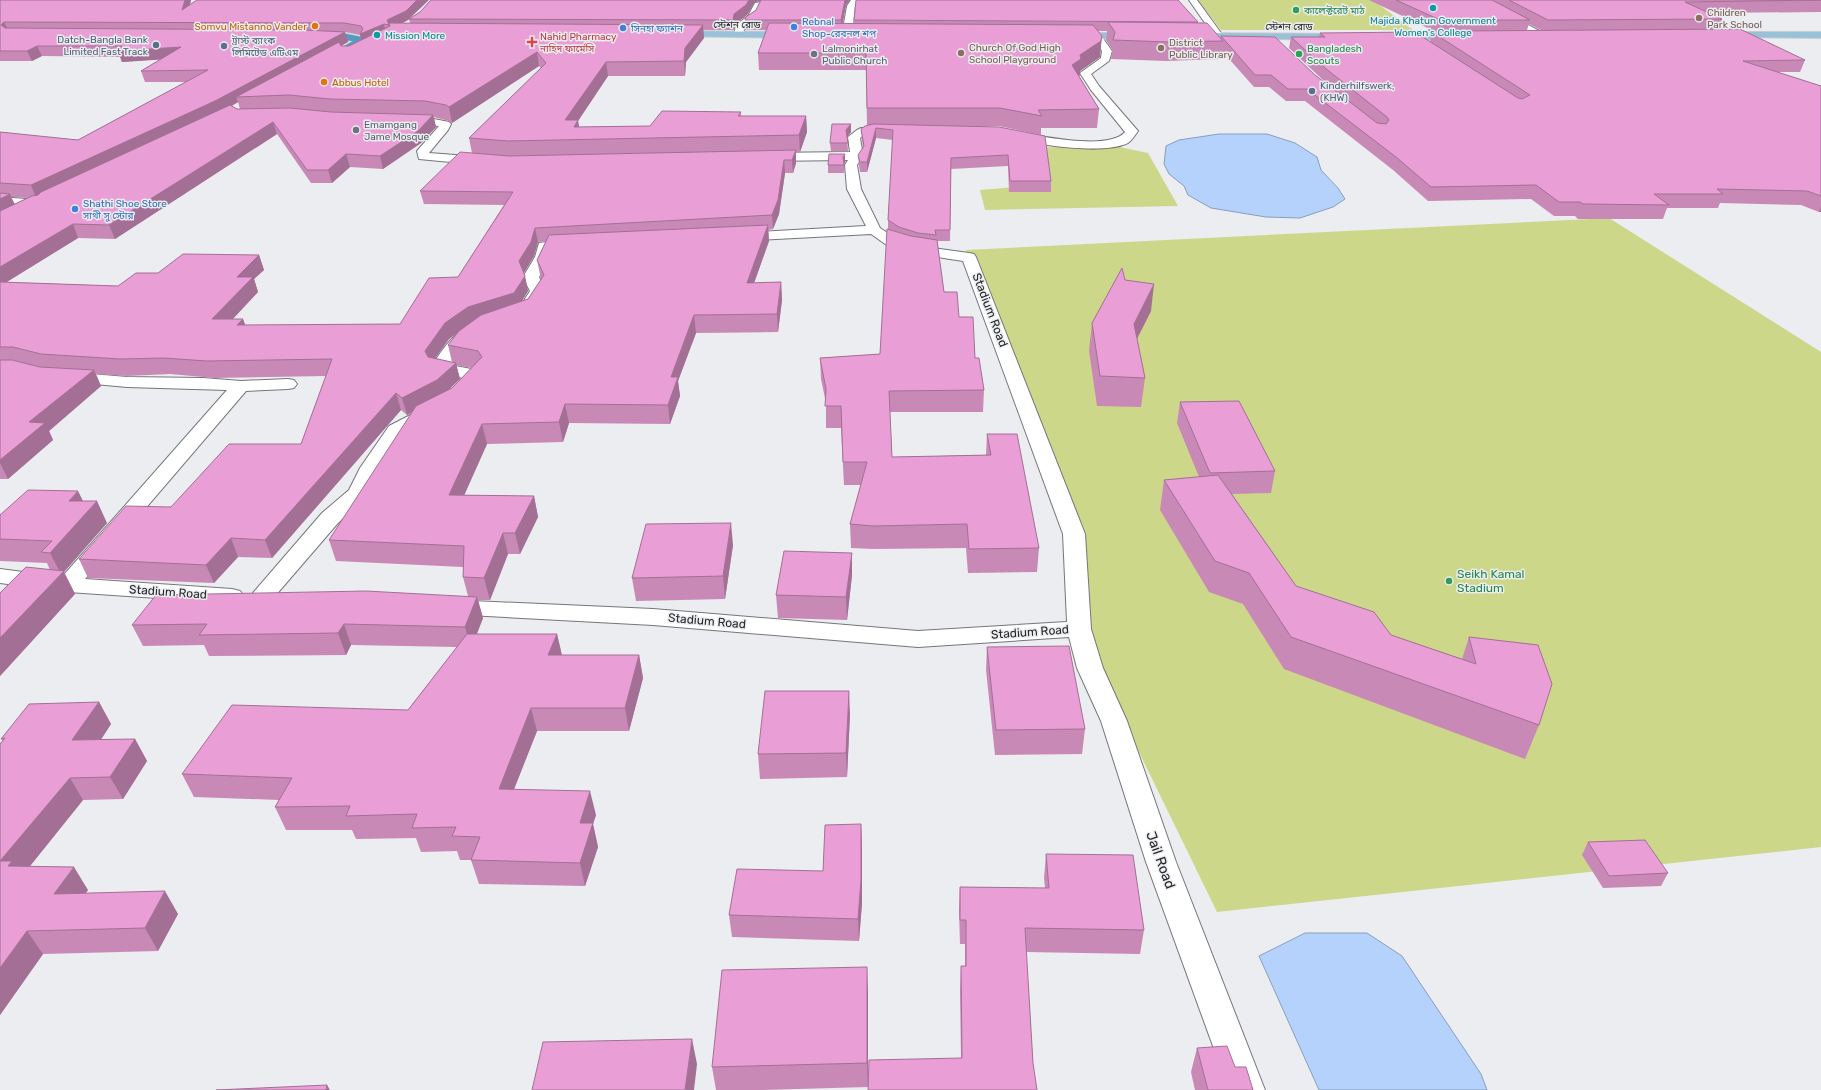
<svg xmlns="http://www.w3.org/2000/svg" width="1821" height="1090" viewBox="0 0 1821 1090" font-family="Rubik,'Noto Sans Bengali',sans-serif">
  <rect width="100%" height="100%" fill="#ebedf0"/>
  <!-- green -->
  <g fill="#ccd789">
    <polygon points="1198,0 1373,0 1413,30 1221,30"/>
    <polygon points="1115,146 1148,153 1178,206 985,210 980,190 1028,186 1017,148"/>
    <polygon points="1609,218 1821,352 1821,847 1217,912 1079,629 1074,534 966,250"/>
  </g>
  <!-- water -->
  <g fill="#b4d2fc" stroke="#899ebc">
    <polygon points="1219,134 1267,134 1295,143 1317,157 1321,170 1338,188 1345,199 1333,207 1300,218 1266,217 1211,208 1188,195 1184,186 1169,174 1164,164 1166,146 1179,140"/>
    <polygon points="1305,933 1367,933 1402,956 1481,1074 1487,1090 1319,1090 1259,956"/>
  </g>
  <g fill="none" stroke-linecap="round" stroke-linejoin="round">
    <defs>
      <g id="minor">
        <polygon points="772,0 778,0 779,2 778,4 761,7 755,19 745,26 742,37 736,37 734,35 736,25 748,16 755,3"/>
        <polygon points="851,0 859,0 855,6 852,35 847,38 842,35 847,6"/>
        <polygon points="1189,0 1197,0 1224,37 1222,39 1216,39"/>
        <polygon points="1471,0 1481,0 1549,36 1544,39 1541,38"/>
        <path d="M1094 33 1102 37 1112 51 1109 61 1091 74 1099 86 1138 131C1135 135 1132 140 1128 143 1103 155 1039 145 1012 138L1010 136 1012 134 1016 132C1040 136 1109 151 1125 132L1091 90 1080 73 1101 58 1102 51 1096 41 1089 36Z"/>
        <polygon points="406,118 429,118 449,122 451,124 448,130 429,153 482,157 486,158 488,161 486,164 482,165 419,159 417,151 439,126 402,123 400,121 402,119"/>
        <polygon points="861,128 892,128 898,131 892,134 864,135 860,138 863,156 857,165 861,189 880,228 898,240 918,246 969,253 974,254 976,257 1085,534 1091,629 1103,668 1127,721 1176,862 1265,1090 1229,1090 1146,862 1101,721 1077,668 1069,637 918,647 653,625 450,614 442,612 438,607 442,602 450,600 653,609 918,631 1067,622 1063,534 963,261 911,253 888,246 871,234 738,241 733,240 731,237 733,234 738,233 866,226 847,189 845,165 848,160 767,161 763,160 761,157 763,154 767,153 850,152 848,137 857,130"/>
        <polygon points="0,197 39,200 44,201 46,204 44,207 39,208 0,205"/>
        <polygon points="554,241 559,242 561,245 559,248 551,250 549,257 539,277 546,291 530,316 524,318 518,316 516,313 530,291 523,277 535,257 539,243"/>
        <path d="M471 327 477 328 479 332 462 348 450 365 482 371 485 375C478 385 469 396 456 393L453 389 463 378 433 372 430 368C441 353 452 332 471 327Z"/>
        <polygon points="68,372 127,377 203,378 241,381 288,379 294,380 297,384 294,388 288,389 246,391 85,579 232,589 240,591 244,596 240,601 232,603 68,592 0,583 0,569 62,577 227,390 127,387 62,381 59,377 62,373"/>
        <polygon points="429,407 436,409 438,413 436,417 403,434 380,468 365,497 338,523 269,603 261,605 253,603 249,598 253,593 322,513 349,490 360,468 389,426 422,409"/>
      </g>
      <g id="major">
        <polygon points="673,31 795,32 800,35 795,38 670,36 668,34 670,32"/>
        <polygon points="1721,32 1821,32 1821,38 1718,37 1716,35 1718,33"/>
        <polygon points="1071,33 1137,33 1142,36 1137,39 1068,38 1066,36"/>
        <polygon points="1189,33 1349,34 1354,37 1349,40 1186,38 1184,36"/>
        <polygon points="1393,34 1461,34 1466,37 1461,40 1390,39 1388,37"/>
      </g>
      <polygon id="highway" points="317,33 347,34 362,37 364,39 360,45 332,60 329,59 327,57 329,55 353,41 314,38 312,36 314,34"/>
    </defs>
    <!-- minor casing -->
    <use href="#minor" stroke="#747679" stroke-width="2"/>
    <!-- major casing -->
    <use href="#major" stroke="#cbcbcb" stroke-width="2"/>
    <!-- highway casing -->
    <use href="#highway" stroke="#cbcbcb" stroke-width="2"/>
    <!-- minor -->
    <use href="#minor" fill="#fff" fill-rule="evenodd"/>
    <!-- major -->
    <use href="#major" fill="#98c2d9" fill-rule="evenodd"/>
    <!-- highway -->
    <use href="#highway" fill="#5499c0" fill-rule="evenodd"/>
  </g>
  <!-- wall -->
  <g fill="#c889b7" fill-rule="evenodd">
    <path d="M0 0H191L190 5 411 18 420 12 431 0H850L846 5 843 23H854V20L1198 22V23L1220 38 1221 36 1315 75 1354 106 1323 80 1289 48 1291 37H1319L1320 33 1430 42 1432 32H1436L1369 0H1821V12L1709 13 1722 19 1718 29 1805 60 1800 72H1776L1821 86V212H1819L1801 205 1720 203 1718 208H1667L1663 219H1578L1575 216H1554L1531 199 1428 201 1393 170 1305 101H1286L1269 87H1254L1222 51 1221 59 1166 61 1111 59 1112 49 1106 40 1107 31H1099L1100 51V57L1080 71V75L1079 76 1099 109 1097 128H1041V135L999 126H956L999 127 1051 181V192H1009L1008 166 951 169 950 241H937L944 292 959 317 975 358 984 390 983 412H890L892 457 986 455 987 434 1039 548 1037 572 968 573 966 548 873 549 851 548 850 524 861 485H844L841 428H826V403L821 379 820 358 880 354 888 229V220L893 140 876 138 867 172H860L859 165 858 155 863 148 862 139 861 129 867 126 866 70H759L758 53 766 30H745V20L756 10 760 1 755 2 747 15 735 24 734 30H703L704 38 686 62 685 76H608L578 121 579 127 650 126 741 112V116H806L807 132 800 152H796V163L793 173H785L779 214 773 229 768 230 769 241 754 283 781 282 782 300 778 332 696 333 678 381 680 396 670 424 569 423 563 442 487 444 464 495 534 496 538 517 520 554H508L490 600H478L483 618 477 634H557L562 655H639L643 678 629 731H537L514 789 596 815 593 824 598 847 585 886 479 884 471 860H460L457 851 421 852 416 838 356 839 352 830H286L275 807 279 800 194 797 182 774 408 710 457 647 351 645 346 655 209 656 204 645 143 646 132 625 468 596 463 577V567L336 561 329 540 413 412 407 415 401 410 272 558 238 557 214 583 88 578 79 559 171 507 301 444 326 376 214 378 170 374 127 376 96 374 101 386 49 431 53 440 8 479H0V132L78 140 186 82H145L141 71 161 59 122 62 120 57 42 56 32 61H0ZM409 19 410 23H403L408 20ZM1529 24 1541 30H1527ZM345 32 360 35 361 40 349 46H341L348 42ZM539 66 541 68 469 138 472 153 420 191 424 204 504 205 458 277 400 324 245 325 243 319H232L258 292 254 279 264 270 259 255 158 273 118 286 7 282 78 238 115 239 277 134 311 183H332L350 167 383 169 421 143 436 127 434 117 449 121 452 123ZM238 102 240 109H237L232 106ZM11 197 28 198 15 204ZM546 241 537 260 541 279 528 299 522 301 528 291 524 273 534 256 538 242ZM457 333 448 345 452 362 435 358 449 339ZM456 365 472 368 452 388 448 390 460 379Z"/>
    <polygon points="851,124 851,132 847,136 848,151 831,151 830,143"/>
    <polygon points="845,162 844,164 844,173 828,173 828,165"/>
    <polygon points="1125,280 1151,311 1137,339 1145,378 1141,407 1097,406 1089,351 1092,323"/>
    <polygon points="1180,402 1275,471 1271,493 1232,494 1296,586 1391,635 1462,659 1469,637 1539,725 1525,759 1284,669 1243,604 1209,592 1160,510 1164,480 1199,477 1177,423"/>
    <polygon points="83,501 107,523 64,572 75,594 0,676 0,593 50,570 47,563 0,561 0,515"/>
    <polygon points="733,545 725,599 636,601 632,578"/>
    <polygon points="852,553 852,575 847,620 778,618 776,595"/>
    <polygon points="987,647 1085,729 1082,754 995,755 986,670"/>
    <polygon points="99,702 111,724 101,740 135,739 147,761 123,799 83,800 30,866 88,890 85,893 178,914 158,951 43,954 0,1015 0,744 3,741 1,739"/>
    <polygon points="850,714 847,777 760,779 758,754"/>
    <polygon points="861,824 862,846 862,903 859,941 732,937 729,915 823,871"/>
    <polygon points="1588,842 1668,873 1661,886 1603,888 1582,855"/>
    <polygon points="1046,854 1144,930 1140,954 1026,952 1033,1063 961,1058 960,990 961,966 965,966 965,944 960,944 959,911 960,887 1045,888 1044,878"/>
    <polygon points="868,992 868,1087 762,1090 716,1090 712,1067"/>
    <polygon points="1197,1048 1235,1067 1253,1090 1195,1090 1191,1072"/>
  </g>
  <!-- shaded-wall -->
  <g fill="#a36f95">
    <polygon points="185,0 191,0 186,20 182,10"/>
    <polygon points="417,0 429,0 408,20 390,29 387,20"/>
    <polygon points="749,0 766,0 755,2 747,15 735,24 734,30 733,20 734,14"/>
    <polygon points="845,0 850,0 846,5 841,30 841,20"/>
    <polygon points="4,22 9,32 1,25"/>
    <polygon points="384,24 386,34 362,45 360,34"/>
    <polygon points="703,25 704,38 686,62 685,76 684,61 685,48"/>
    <polygon points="345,32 348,42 249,96 236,97 238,102 219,113 36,198 31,185"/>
    <polygon points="1102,36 1100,57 1080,71 1080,75 1071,81 1072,65 1080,55"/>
    <polygon points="37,46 42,56 32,61 27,51"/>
    <polygon points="181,47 185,58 122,62 118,51"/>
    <polygon points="537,52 539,66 452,123 449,107"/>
    <polygon points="606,62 608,76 578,121 581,136 565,120"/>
    <polygon points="433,115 436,127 421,143 383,169 380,156"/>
    <polygon points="806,116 807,132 800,152 799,135"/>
    <polygon points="273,122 277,134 115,239 109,225"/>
    <polygon points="851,124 851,132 847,137 846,130"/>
    <polygon points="876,128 876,138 867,172 867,162"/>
    <polygon points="796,150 796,163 793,173 792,160"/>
    <polygon points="346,154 350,167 332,183 328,170"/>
    <polygon points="845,154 845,162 844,165 843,157"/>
    <polygon points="784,160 785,173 779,214 773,229 772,215"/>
    <polygon points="10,194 16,208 0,215 0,199"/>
    <polygon points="1821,207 1821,212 1819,212"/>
    <polygon points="73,224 78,238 0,286 0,267"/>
    <polygon points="768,225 769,241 748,300 747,283"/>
    <polygon points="535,228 538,242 534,256 522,276 519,261"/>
    <polygon points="259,255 264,270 254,279 258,292 218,335 212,319 237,277"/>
    <polygon points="525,276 528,291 517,309 471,323 449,339 429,367 425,351 445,323 468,307"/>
    <polygon points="781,282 782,300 778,332 777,314"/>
    <polygon points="1154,284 1151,311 1130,352 1134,324"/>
    <polygon points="694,315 696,333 678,381 680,396 670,424 668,405 671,377"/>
    <polygon points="243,319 249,335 237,325"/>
    <polygon points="456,363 460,379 441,397 407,415 402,398"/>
    <polygon points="94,370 101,386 49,431 53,440 8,479 0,463 0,460 29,422"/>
    <polygon points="396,393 401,410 272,558 265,540"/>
    <polygon points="565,404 569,423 563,442 559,422"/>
    <polygon points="482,424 487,444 455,516 449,495"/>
    <polygon points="78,491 88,511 97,501 107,523 64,572 75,594 0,676 0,638 61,574 50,553 69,501"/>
    <polygon points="534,496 538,517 520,554 515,533"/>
    <polygon points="731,523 733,545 725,599 723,576"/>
    <polygon points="503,533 508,554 490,600 484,578"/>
    <polygon points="231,538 238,557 214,583 206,565"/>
    <polygon points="852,553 852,575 847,620 846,597"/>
    <polygon points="477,597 483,618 471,648 465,627"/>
    <polygon points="344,624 351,645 346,655 338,633"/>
    <polygon points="557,634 562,656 548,655"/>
    <polygon points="639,655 643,678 629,731 625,708"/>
    <polygon points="849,691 850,714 847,777 846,753"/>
    <polygon points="99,702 111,724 85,763 72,740"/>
    <polygon points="531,708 537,731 505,812 499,789"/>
    <polygon points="135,739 147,761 123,799 110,777"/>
    <polygon points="70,778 83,800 22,876 0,861"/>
    <polygon points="590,791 596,815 593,824 598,847 585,886 580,863 580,823"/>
    <polygon points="861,824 862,846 862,903 859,941 858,919"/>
    <polygon points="74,867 88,890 69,917 54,894"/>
    <polygon points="165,891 178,914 158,951 145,928"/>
    <polygon points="27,931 43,954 0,1015 0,968"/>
    <polygon points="867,967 868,992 868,1087 867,1063"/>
    <polygon points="692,1039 697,1064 694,1090 685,1090"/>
    <polygon points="327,1085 330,1090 326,1090"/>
  </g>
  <!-- building -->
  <g fill="#e99fd5" stroke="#a36f95">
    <polygon points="0,0 185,0 182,10 197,0 417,0 406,11 387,20 389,25 384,24 360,34 363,29 361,26 344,23 4,22 1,25 5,28 304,30 345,32 215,101 31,185 0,183 0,132 78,140 208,70 141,71 181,47 118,51 122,46 37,46 27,51 0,51"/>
    <polygon points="431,0 749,0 746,5 734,14 733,20 409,19 420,12"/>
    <polygon points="761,0 845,0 841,20 745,20 746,17 756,10"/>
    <polygon points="856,0 1178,0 1198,22 854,20"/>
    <polygon points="1396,0 1492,0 1530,20 1440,20"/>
    <polygon points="1509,0 1821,0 1685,2 1722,19 1548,20"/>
    <polygon points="1108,22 1207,23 1223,41 1168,42 1113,40 1115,32"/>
    <polygon points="389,23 703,25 685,48 684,61 606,62 565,120 578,120 574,127 650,126 662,111 741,112 738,116 806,116 799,135 508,141 469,138 546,63 537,52 449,107 446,105 425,101 330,99 289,95 236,97 339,42 341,46 349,46 390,26"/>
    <polygon points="769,23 1093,25 1102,36 1101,41 1080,55 1081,59 1072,65 1099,109 1038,110 1042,116 1000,108 867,108 866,53 758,53"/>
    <polygon points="1740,29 1805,60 1743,61 1821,86 1821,196 1807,191 1717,189 1723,194 1654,194 1669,205 1583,204 1580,202 1559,202 1536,185 1431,187 1396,157 1307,89 1288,89 1271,75 1255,75 1221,36 1275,37 1315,75 1377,123 1386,124 1389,120 1387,117 1325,68 1291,37 1325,37 1320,33 1415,32 1518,98 1522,99 1530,95 1432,32 1461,32 1458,31"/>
    <polygon points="230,105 237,109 290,108 331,112 433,115 418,131 380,156 346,154 328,170 307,170 273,122 109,225 73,224 0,267 0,211 32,196 38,195 41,192"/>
    <polygon points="832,124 851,124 846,130 848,143 830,143"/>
    <polygon points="873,124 999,127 1045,136 1051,181 1010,181 1008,155 951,158 950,230 935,230 936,235 918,233 899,227 888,220 893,130 876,128 867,162 860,162 858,155 864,146 861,129 865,126"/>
    <polygon points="796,150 792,160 784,160 778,200 772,215 535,228 531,242 519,261 525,276 514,293 468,307 445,323 425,351 428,357 456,363 437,380 402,398 396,393 265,540 231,538 206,565 79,559 126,506 171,507 229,444 301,444 332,359 207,361 164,358 120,359 41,354 13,347 0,347 0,282 118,286 136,273 158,273 183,254 259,255 237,277 253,277 212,319 243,319 237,325 400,324 429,278 458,277 513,192 420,191 460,152 509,156"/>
    <polygon points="829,154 845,154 843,157 844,165 828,165"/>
    <polygon points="0,193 10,194 0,199"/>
    <polygon points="768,225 747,283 781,282 777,314 694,315 671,377 678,377 668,405 565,404 559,422 482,424 449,495 534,496 515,533 503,533 484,578 463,577 464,546 329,540 416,406 452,388 482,357 478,351 448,345 459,331 481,315 528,299 544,275 537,260 549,235"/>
    <polygon points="887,229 911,236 937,240 944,292 957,292 959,317 973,317 975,358 979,358 984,390 889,391 892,457 991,455 987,434 1017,434 1039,548 969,549 967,524 873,526 850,524 867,462 843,462 841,406 825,406 826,389 820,358 880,354"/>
    <polygon points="1122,268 1125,280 1154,284 1134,324 1145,378 1100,376 1092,323"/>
    <polygon points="0,360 12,360 40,367 94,370 29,422 45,423 0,460"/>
    <polygon points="1239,401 1275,471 1210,473 1180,402"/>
    <polygon points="1218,475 1296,586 1374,612 1391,635 1476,664 1469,637 1538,645 1552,684 1539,725 1291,637 1249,573 1215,561 1164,480"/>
    <polygon points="28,490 78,491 69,501 97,501 50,553 41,552 52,541 0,539 0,515"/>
    <polygon points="731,523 723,576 632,578 646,524"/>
    <polygon points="784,551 852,553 846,597 776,595"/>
    <polygon points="26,567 64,571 0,638 0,593"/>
    <polygon points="366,591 477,597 465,627 344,624 338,633 199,635 207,624 132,625 156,595"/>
    <polygon points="467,634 557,634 548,655 639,655 625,708 531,708 499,789 590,791 580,823 593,823 580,863 471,860 480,837 452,836 456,827 412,828 417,814 346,816 350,806 275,807 292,778 182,774 232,705 408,710"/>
    <polygon points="1069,646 1085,729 996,730 987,647"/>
    <polygon points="765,691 849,691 846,753 758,754"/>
    <polygon points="99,702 72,740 135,739 110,777 70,778 0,861 12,861 8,866 74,867 54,894 165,891 145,928 27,931 0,968 0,744 5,738 1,739 29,704"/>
    <polygon points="861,824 861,880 858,919 729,915 737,869 823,871 825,825"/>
    <polygon points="1645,840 1668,873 1609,876 1588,842"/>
    <polygon points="1046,854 1133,855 1144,930 1025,928 1033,1063 1037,1090 868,1090 869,1060 962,1058 961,966 966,966 966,920 960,920 960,887 1049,888"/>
    <polygon points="867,967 867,1063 712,1067 722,970"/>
    <polygon points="692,1039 685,1090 532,1090 543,1042"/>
    <polygon points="1227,1046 1235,1067 1246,1067 1253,1090 1208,1090 1197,1048"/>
    <polygon points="327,1085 326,1090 216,1090"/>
  </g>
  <!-- markers -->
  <g fill="#0f9aa8" stroke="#ebedf0" stroke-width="1.5">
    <circle cx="1433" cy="8" r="4"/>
    <circle cx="377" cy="35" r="4"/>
  </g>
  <g fill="#2e9e5b" stroke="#ebedf0" stroke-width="1.5">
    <circle cx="1296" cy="10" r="4"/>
    <circle cx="1299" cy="54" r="4"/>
    <circle cx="1449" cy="581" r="4"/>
  </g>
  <g fill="#8d6e63" stroke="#ebedf0" stroke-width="1.5">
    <circle cx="1699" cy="18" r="4"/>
    <circle cx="1161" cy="48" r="4"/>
    <circle cx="961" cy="53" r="4"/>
  </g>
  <g fill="#e8710a" stroke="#ebedf0" stroke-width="1.5">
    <circle cx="315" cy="26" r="4"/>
    <circle cx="324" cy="82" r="4"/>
  </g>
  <g fill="#3f7fe0" stroke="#ebedf0" stroke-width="1.5">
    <circle cx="794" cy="27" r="4"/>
    <circle cx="623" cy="28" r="4"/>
    <circle cx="75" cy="209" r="4"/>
  </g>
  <path fill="#e0444e" stroke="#ebedf0" stroke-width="1.5" d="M530 36h4v4h4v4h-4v4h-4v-4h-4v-4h4z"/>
  <g fill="#5c6f8a" stroke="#ebedf0" stroke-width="1.5">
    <circle cx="156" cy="45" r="4"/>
    <circle cx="224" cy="46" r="4"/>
    <circle cx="1312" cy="91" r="4"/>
  </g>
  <g fill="#6b7280" stroke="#ebedf0" stroke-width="1.5">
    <circle cx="814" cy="54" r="4"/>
    <circle cx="356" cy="130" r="4"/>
  </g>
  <g text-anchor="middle" stroke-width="3" stroke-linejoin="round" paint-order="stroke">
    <!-- far-leisure labels -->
    <g font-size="10" fill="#27864d" stroke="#ebedf0" text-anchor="start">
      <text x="1304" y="14">কালেক্টরেট মাঠ</text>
      <text x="1307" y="52">Bangladesh<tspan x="1307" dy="12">Scouts</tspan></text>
    </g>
    <!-- far-education labels -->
    <g font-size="10" fill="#785e54" stroke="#ebedf0" text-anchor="start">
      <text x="1707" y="16">Children<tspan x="1707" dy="12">Park School</tspan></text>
      <text x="1169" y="46">District<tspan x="1169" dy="12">Public Library</tspan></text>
      <text x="969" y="51">Church Of God High<tspan x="969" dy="12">School Playground</tspan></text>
    </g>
    <!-- far-culture labels -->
    <g font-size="10" fill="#0d838f" stroke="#ebedf0">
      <text x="1433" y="24">Majida Khatun Government<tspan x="1433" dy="12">Women's College</tspan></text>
      <text x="385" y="39" text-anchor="start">Mission More</text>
    </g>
    <!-- far-shop labels -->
    <g font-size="10" fill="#366cbe" stroke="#ebedf0" text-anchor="start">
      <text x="802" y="25">Rebnal<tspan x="802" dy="12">Shop-রেবনল শপ</tspan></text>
      <text x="631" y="32">সিনহা ফ্যাশন</text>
      <text x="83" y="207">Shathi Shoe Store<tspan x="83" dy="12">সাথী সু স্টোর</tspan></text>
    </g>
    <!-- far-street labels -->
    <g font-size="10" fill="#262628" stroke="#ebedf0">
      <text x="737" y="28">স্টেশন রোড</text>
      <text x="1289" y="30">স্টেশন রোড</text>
    </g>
    <!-- far-food labels -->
    <g font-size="10" fill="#c56008" stroke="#ebedf0" text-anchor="end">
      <text x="307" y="30">Somvu Mistanno Vander</text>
      <text x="332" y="86" text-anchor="start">Abbus Hotel</text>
    </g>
    <!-- far-health labels -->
    <g font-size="10" fill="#be3a42" stroke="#ebedf0" text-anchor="start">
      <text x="540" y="40">Nahid Pharmacy<tspan x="540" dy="12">নাহিদ ফার্মেসি</tspan></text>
    </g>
    <!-- far-service labels -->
    <g font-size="10" fill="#4e5e75" stroke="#ebedf0" text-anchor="start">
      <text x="148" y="43" text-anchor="end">Datch-Bangla Bank<tspan x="148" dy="12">Limited Fast Track</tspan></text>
      <text x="232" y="44">ট্রাস্ট ব্যাংক<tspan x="232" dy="12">লিমিটেড এটিএম</tspan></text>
      <text x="1320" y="89">Kinderhilfswerk,<tspan x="1320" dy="12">(KHW)</tspan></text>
    </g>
    <!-- far-worship labels -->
    <g font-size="10" fill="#5b616d" stroke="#ebedf0" text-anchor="start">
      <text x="822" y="52">Lalmonirhat<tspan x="822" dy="12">Public Church</tspan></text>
      <text x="364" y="128">Emamgang<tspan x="364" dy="12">Jame Mosque</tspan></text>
    </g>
    <!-- street labels -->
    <g font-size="12" fill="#262628" stroke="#ebedf0">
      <text transform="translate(990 310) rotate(69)" y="4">Stadium Road</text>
      <text transform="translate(168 592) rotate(4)" y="4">Stadium Road</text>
      <text transform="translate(707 621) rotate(5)" y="4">Stadium Road</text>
      <text transform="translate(1030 632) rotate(-4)" y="4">Stadium Road</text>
    </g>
    <!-- leisure labels -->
    <g font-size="12" fill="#27864d" stroke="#ebedf0" text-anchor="start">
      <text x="1457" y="578">Seikh Kamal<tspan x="1457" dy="14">Stadium</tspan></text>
    </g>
    <!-- near-street labels -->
    <g font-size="14" fill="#262628" stroke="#ebedf0">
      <text transform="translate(1161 860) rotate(70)" y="5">Jail Road</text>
    </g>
  </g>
</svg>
